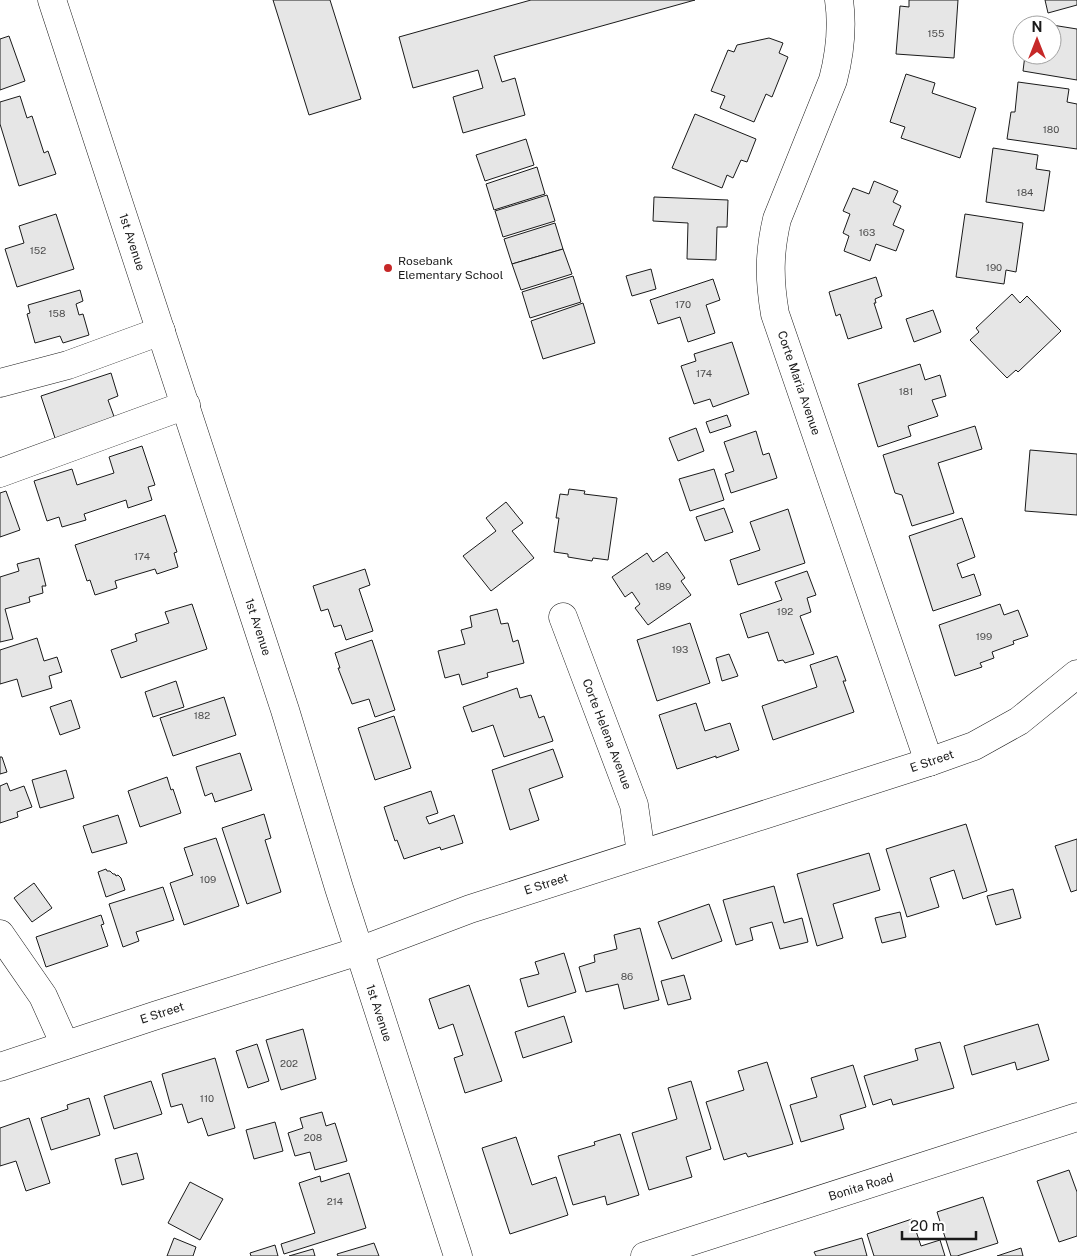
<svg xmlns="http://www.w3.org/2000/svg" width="1077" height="1256" viewBox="0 0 1077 1256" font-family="'Public Sans',sans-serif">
  <rect width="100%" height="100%" fill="#fff"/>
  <!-- building -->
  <g fill="#e6e6e6" stroke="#1a1a1a">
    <polygon points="273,0 330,0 361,99 309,115"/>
    <polygon points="531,0 695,0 494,56 502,82 515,78 525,115 463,133 453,97 483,88 478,70 413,88 399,37"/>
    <polygon points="909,0 958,0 954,58 896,54 900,6 909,7"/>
    <polygon points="1045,0 1077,0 1077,5 1048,13"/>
    <polygon points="1052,25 1077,29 1077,80 1023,71 1025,55 1052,55"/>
    <polygon points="9,36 25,81 0,90 0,39"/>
    <polygon points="769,38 783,43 779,53 788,57 772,97 766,94 754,122 720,108 725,96 711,91 728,50 734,52 737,45"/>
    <polygon points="906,74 935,83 932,93 976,108 960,158 901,138 905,127 890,122"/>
    <polygon points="1018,82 1069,89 1067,102 1077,104 1077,149 1007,139 1011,112 1015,112"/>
    <polygon points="20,96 27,118 32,116 44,153 48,151 56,174 19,186 0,124 0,102"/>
    <polygon points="695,114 756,139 747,162 741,160 733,178 727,175 722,188 672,168"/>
    <polygon points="526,139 534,165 485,181 476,155"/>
    <polygon points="993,148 1038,155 1036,169 1050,171 1044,211 986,202"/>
    <polygon points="537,167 545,194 494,210 486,184"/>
    <polygon points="874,181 898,191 893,202 901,206 893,225 904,230 896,251 876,244 870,261 844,251 849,236 843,233 850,214 843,211 853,188 869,194"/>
    <polygon points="547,195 555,221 503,237 495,211"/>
    <polygon points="654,197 728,200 727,227 717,227 716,260 687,259 688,223 653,221"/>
    <polygon points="56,214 74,269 17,287 5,249 24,243 19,226"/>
    <polygon points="965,214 1023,223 1016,272 1006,270 1004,284 956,277"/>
    <polygon points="555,223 563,249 512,264 504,239"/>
    <polygon points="563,249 572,274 521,290 512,264"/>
    <polygon points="651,269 656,289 632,296 626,276"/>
    <polygon points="573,276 581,302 530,318 522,292"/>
    <polygon points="876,277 882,296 875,299 876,303 874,303 882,328 848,339 840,314 836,316 829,292"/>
    <polygon points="713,279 720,300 706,305 715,333 688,342 680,317 658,324 650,300"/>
    <polygon points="80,290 83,301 76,304 79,315 83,314 89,335 63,343 60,336 35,343 27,314 30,313 28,305"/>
    <polygon points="1012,294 1020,303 1027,296 1061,331 1018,372 1016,370 1007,378 970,340 979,332 976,328"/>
    <polygon points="583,303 595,343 543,359 531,321"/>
    <polygon points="933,310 941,332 914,342 906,319"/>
    <polygon points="732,342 749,394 713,407 710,399 694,404 681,366 696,361 694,354"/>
    <polygon points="920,364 925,380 940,375 946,396 932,400 938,416 908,426 911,436 878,447 858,384"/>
    <polygon points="111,373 118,396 108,400 116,422 56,441 41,396"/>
    <polygon points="727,415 731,426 710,433 706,422"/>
    <polygon points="975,426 982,449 938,463 954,513 912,526 902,495 895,493 883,455"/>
    <polygon points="696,428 704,451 678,461 669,438"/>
    <polygon points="756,431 763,455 769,453 777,478 731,493 725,474 734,471 724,442"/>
    <polygon points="142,446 155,485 148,487 152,500 128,508 126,500 84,514 86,520 62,527 59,517 47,521 34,481 72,469 77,485 114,473 109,457"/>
    <polygon points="1030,450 1077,454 1077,515 1025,511"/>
    <polygon points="714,469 724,500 690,511 679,479"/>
    <polygon points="569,489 585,491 584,494 617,498 608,560 593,558 592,561 568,557 568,554 554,552 559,518 556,518 560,494 568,495"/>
    <polygon points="6,491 20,530 0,537 0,493"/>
    <polygon points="506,502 523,523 512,531 534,558 491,591 463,556 496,531 486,518"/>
    <polygon points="724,508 733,532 705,541 696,517"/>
    <polygon points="788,509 805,563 738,585 730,560 760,550 750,522"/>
    <polygon points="165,515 177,552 174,553 178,567 157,574 155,569 115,581 117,588 95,595 90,580 87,581 75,545"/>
    <polygon points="962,518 975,557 957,564 962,578 974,574 981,595 933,611 909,536"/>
    <polygon points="667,552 685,578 681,581 691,595 648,625 635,608 640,604 632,592 625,597 612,577 647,553 653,562"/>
    <polygon points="39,558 46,586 42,586 43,593 29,597 30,602 5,609 13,639 0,642 0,577 19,571 17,564"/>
    <polygon points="365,569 370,585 359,589 373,631 346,640 341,625 334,627 328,609 321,611 313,586"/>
    <polygon points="807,571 816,595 807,598 811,612 800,616 814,654 785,663 783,660 778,661 768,632 748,638 740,614 782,600 775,582"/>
    <polygon points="192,604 207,649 121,678 111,650 137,641 135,634 169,623 165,612"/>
    <polygon points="1000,604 1004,615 1018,610 1028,636 1013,641 1014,644 992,652 994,658 980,663 982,667 955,676 939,625"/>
    <polygon points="497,609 501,624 508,623 513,642 518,640 524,663 487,673 488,677 462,685 459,674 445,678 438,651 465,644 461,630 472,627 470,616"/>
    <polygon points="690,623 710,683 657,701 637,640"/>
    <polygon points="37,638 44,661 57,657 62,672 49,676 52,688 22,697 17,679 0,684 0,650"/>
    <polygon points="372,640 395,710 375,717 369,699 352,704 338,668 340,668 335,653"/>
    <polygon points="729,654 738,676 722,681 716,658"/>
    <polygon points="837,656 846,681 843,681 854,712 773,740 762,706 817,687 810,665"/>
    <polygon points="176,681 184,707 153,717 145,692"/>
    <polygon points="517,688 520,698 531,695 539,718 544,716 553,741 504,757 493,725 472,732 463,707"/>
    <polygon points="224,697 236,735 173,756 160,718"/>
    <polygon points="71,700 80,728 60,735 50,707"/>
    <polygon points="696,703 705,731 730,723 739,750 716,758 716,756 677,769 659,715"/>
    <polygon points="394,716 411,768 375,780 358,728"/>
    <polygon points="553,749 563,777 529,789 539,820 510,830 492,770"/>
    <polygon points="240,753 252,790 215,802 212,793 205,796 196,767"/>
    <polygon points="0,757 2,757 7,772 0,774"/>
    <polygon points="66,770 74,798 40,808 32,780"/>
    <polygon points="167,777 171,790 173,789 181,813 140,827 128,791"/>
    <polygon points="7,783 10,791 24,786 32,807 17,812 18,817 0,823 0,786"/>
    <polygon points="431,791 438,813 426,817 429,824 454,815 463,843 441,850 440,847 404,859 397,840 395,841 384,807"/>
    <polygon points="264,814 271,838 265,840 281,892 247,904 222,828"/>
    <polygon points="118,815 127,843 92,853 83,826"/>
    <polygon points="966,824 987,891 963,899 954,870 930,878 939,907 907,917 886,849"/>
    <polygon points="216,838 239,906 184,925 170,883 193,875 184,848"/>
    <polygon points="1077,839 1077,890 1071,892 1055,846"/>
    <polygon points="869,853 880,890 833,904 843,938 817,946 797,874"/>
    <polygon points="106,869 107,871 110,871 113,874 115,874 116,876 118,875 121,878 125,890 106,897 98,872"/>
    <polygon points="34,883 52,908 32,922 14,898"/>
    <polygon points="774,886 784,923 802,918 808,942 780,949 772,922 750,928 753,940 736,945 723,900"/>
    <polygon points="163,887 174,920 136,932 139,941 123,947 109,904"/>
    <polygon points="1013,889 1021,918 996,925 987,896"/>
    <polygon points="709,904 722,941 672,959 658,922"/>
    <polygon points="900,912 906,937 882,943 875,918"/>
    <polygon points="101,915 104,924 101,925 108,946 46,967 36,937"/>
    <polygon points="640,928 659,1000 624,1009 618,984 586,992 579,967 595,962 594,955 617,949 614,935"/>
    <polygon points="564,953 576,992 528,1007 520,979 539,974 535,962"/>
    <polygon points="684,975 691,999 668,1005 661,981"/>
    <polygon points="469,985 502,1081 465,1093 454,1058 463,1055 453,1024 439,1029 429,999"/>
    <polygon points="564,1016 572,1042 523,1058 515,1032"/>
    <polygon points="1038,1024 1049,1060 1017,1070 1015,1062 972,1075 964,1046"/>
    <polygon points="303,1029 316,1079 281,1090 266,1040"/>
    <polygon points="940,1042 954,1088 893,1105 891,1099 873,1105 864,1076 918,1060 915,1049"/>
    <polygon points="257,1044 269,1081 248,1088 236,1051"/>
    <polygon points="215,1058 235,1128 208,1136 202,1118 188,1123 182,1104 171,1107 162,1074"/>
    <polygon points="767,1062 793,1144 748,1157 746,1153 724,1160 706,1102 744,1090 738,1071"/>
    <polygon points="853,1065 866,1107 840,1115 844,1129 801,1142 790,1105 817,1097 811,1078"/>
    <polygon points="151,1081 162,1114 114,1129 104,1096"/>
    <polygon points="691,1081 711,1149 686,1157 692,1177 649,1190 632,1133 677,1119 668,1088"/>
    <polygon points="89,1098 100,1135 51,1150 41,1118 68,1109 67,1105"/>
    <polygon points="322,1112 326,1126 335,1123 347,1161 315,1170 310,1152 295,1156 288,1133 303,1128 300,1118"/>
    <polygon points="29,1118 50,1183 26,1191 16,1161 0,1166 0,1128"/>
    <polygon points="275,1122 283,1151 254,1159 246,1130"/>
    <polygon points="620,1134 639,1195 607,1205 605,1196 573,1205 558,1156 595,1145 594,1142"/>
    <polygon points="516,1137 532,1185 556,1177 568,1215 510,1234 482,1148"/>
    <polygon points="137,1153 144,1179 122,1185 115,1159"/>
    <polygon points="1069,1170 1077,1192 1077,1236 1059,1242 1037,1181"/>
    <polygon points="349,1173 366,1228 284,1254 281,1244 315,1233 299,1183 320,1176 321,1182"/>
    <polygon points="190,1182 223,1199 200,1240 168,1223"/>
    <polygon points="983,1197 998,1243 957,1256 951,1256 937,1212"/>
    <polygon points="912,1219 921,1246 940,1240 945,1256 874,1256 867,1234"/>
    <polygon points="174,1238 196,1247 193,1256 167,1256"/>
    <polygon points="862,1238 867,1256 816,1256 814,1252"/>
    <polygon points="374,1243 379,1256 338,1256 337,1254"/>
    <polygon points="275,1245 278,1256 251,1256 250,1253"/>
    <polygon points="1021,1248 1023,1256 997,1256"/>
    <polygon points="313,1249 315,1256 289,1256"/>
  </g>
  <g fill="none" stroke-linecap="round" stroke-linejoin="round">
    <defs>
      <g id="minor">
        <polyline points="52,0 285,710 339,888 458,1256"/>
        <path d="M839 0C843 28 840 53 833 80L777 219C769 253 769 279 775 314L929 762"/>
        <polyline points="0,383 68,365 161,331"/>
        <polyline points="0,473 186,405"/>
        <polyline points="563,617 634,805 641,853"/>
        <polyline points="0,934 43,996 65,1045"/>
        <polyline points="645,1256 1077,1117"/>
      </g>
      <polyline id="major" points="0,1067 157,1015 359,951 470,909 929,762 974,746 1019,721 1077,674"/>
    </defs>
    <!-- minor casing -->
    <use href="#minor" stroke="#1a1a1a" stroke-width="29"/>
    <!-- major casing -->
    <use href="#major" stroke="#1a1a1a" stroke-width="29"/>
    <!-- minor -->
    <use href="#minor" stroke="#fff" stroke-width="28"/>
    <!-- major -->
    <use href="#major" stroke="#fff" stroke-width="28"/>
  </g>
  <!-- markers -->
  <circle fill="#c62828" stroke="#fff" stroke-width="2" cx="388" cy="268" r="5"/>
  <g text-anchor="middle" stroke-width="4" stroke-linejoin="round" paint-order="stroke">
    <!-- number labels -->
    <g font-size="10" fill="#4d4d4d">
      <text x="936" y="37">155</text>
      <text x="1051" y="133">180</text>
      <text x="1025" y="196">184</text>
      <text x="867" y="236">163</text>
      <text x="38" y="254">152</text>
      <text x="994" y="271">190</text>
      <text x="683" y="308">170</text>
      <text x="57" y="317">158</text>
      <text x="704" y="377">174</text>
      <text x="906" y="395">181</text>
      <text x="142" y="560">174</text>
      <text x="663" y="590">189</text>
      <text x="785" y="615">192</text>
      <text x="984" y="640">199</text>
      <text x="680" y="653">193</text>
      <text x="202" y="719">182</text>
      <text x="208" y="883">109</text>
      <text x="627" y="980">86</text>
      <text x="289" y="1067">202</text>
      <text x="207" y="1102">110</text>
      <text x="313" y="1141">208</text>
      <text x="335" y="1205">214</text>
    </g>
    <!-- street labels -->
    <g font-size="12" fill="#1a1a1a" stroke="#fff">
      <text transform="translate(132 242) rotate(72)" y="4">1st Avenue</text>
      <text transform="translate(799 383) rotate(71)" y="4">Corte Maria Avenue</text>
      <text transform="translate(258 627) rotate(72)" y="4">1st Avenue</text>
      <text transform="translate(607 734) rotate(69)" y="4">Corte Helena Avenue</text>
      <text transform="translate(932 761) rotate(-19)" y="4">E Street</text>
      <text transform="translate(546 884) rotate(-18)" y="4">E Street</text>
      <text transform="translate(162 1013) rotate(-18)" y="4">E Street</text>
      <text transform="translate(379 1013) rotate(72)" y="4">1st Avenue</text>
      <text transform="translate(861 1187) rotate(-17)" y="4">Bonita Road</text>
    </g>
    <!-- poi labels -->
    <g font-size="12" fill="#1a1a1a" stroke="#fff" text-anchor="start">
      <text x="398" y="265">Rosebank<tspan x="398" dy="14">Elementary School</tspan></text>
    </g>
  </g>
  <!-- north arrow -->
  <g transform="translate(1037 40)"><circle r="24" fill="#ffffff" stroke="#a3a3a3"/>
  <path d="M0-4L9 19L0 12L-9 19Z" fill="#c62828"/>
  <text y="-8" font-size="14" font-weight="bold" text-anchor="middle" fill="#1a1a1a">N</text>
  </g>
  <!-- scale -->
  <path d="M902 1231v8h74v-8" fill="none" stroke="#1a1a1a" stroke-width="2.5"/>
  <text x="910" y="1231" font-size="15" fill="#1a1a1a" stroke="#ffffff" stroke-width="4" paint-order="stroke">20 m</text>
</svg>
